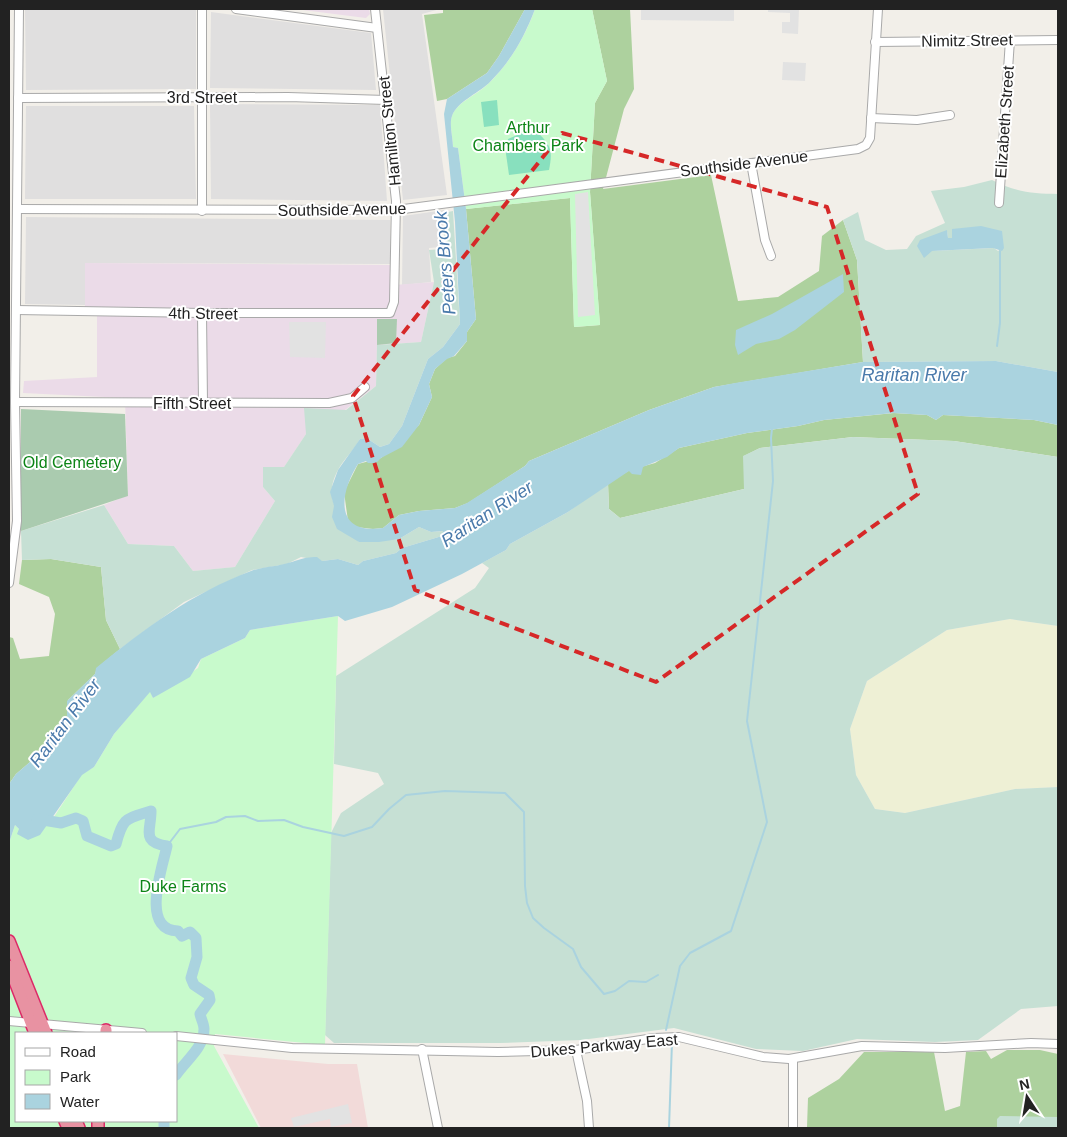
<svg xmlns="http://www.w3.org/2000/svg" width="1067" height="1137" viewBox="0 0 1067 1137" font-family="Helvetica,sans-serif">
  <rect width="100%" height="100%" fill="#f2efe9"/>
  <!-- residential -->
  <g fill="#e0dfdf">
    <polygon points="25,9 196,10 196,89 26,90"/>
    <polygon points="383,9 440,9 422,14 447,195 403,200"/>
    <polygon points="211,12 371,33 376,90 210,88"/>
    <polygon points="210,104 380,105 387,201 211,199"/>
    <polygon points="26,106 194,106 196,199 25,199"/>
    <polygon points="445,210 440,247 429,248 431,282 402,285 403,216"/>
    <polygon points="26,217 390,220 390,264 86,263 85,305 25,304"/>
  </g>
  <!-- commercial -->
  <polygon fill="#f2dad9" points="223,1054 328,1064 357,1064 368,1128 261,1128"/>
  <!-- industrial -->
  <g fill="#ebdbe8">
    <polygon points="295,9 369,9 370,14 366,18"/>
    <polygon points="85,263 394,265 394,285 434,282 421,342 377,345 376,386 345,410 306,434 284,467 263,467 263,487 275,501 235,567 193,571 174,546 128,544 104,505 128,495 125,398 23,393 24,381 97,377 97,312 85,312"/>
  </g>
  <!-- farmland -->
  <polygon fill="#eef0d5" points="1010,619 1058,626 1058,787 1015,789 905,813 875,809 856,775 850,729 867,681 947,630"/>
  <!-- forest -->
  <g fill="#add19e">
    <polygon points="443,9 525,9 499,56 487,73 447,99 437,101 424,15 443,13"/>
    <polygon points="592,9 630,9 634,89 624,109 603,189 711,175 738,301 778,297 819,271 822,236 843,220 857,260 863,362 714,387 649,410 529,461 525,466 468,503 455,508 419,511 399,515 383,528 373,529 356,527 348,521 344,492 358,464 381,458 419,425 432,397 429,384 435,369 447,358 455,356 467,341 467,332 476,319 466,209 570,198 574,327 600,325 590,192 595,103 607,81"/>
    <polygon points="894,413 927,415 936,420 943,415 1034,420 1058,425 1058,457 954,441 853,437 760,448 744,456 744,489 620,518 609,509 608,483 630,470 655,463 679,448 747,433 798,426 824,420"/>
    <polygon points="51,559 101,567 106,620 120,649 97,668 95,674 68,700 67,716 37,756 16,774 9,784 9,637 13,638 20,659 49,656 55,614 49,597 19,584 22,560"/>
    <polygon points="1007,1050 1040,1050 1058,1054 1058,1117 997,1119 997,1128 807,1127 808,1098 839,1079 864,1052 934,1052 945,1111 960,1106 966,1052 986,1051 991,1059"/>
  </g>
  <!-- wetland -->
  <g fill="#c6e0d4" fill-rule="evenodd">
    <path d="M992 180C1015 192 1033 194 1058 194V372L996 361 863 362 857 260 843 220 858 212 865 240 886 250 907 249 916 236 945 223 931 191 964 187ZM947 231 948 238 1004 247 998 251 994 248 932 251Z"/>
    <path d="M453 211 460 324 443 347 428 359 402 426 389 444 380 447 368 439H360C354 450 343 460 338 470 321 501 342 518 359 542L399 539 419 527 431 532 444 531 442 536 402 548 396 553 363 561 358 565 338 559 322 561 301 557 287 564 252 570 184 602 120 649 106 620 101 567 51 559 22 560 21 531 104 505 128 544 174 546 193 571 235 567 275 501 263 487V467H284L306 434 304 408 346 410 376 386 377 345 421 342 434 282 429 250 442 249 448 212Z"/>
    <polygon points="853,437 954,441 1058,457 1058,626 1010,619 947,630 867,681 850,729 856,775 875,809 905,813 1015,789 1058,787 1058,1006 1021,1009 978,1040 935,1042 857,1039 803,1051 756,1049 674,1028 581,1040 500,1043 334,1043 325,1035 331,833 341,813 384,784 378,773 334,764 336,676 475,588 489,568 482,563 506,550 510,544 568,512 608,483 609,509 620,518 744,489 743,456 760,448"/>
    <polygon points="1000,1116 1058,1117 1058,1128 997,1128 997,1119"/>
  </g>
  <!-- cemetery -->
  <g fill="#aacbaf">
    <polygon points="377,319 397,319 396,343 377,345"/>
    <polygon points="21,409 125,414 128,496 21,531"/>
  </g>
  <!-- park -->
  <g fill="#c8facc" fill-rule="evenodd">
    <path d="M535 9H592L607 81 595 103 590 192 600 325 574 327 570 198 466 209 458 148 453 147C453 138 449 124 452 116 457 102 477 95 488 84 510 63 525 37 535 9Z"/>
    <path d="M338 616 325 1045 215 1034 214 1046 259 1128H9V843L15 825 19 829 52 820 82 774 94 767 114 734 150 691 153 698 198 668 201 659 245 638 250 630ZM16 1033H176V1121H16Z"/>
  </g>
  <!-- pitch -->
  <g fill="#88e0be">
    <polygon points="497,100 499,125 484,127 481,102"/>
    <path d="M536 131C551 145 553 150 549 170L509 175 506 154 508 139 522 133Z"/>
  </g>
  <!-- parking -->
  <g fill="#e2e2e2">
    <polygon points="641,9 734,9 734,21 641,20"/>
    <polygon points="768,9 799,9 798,34 782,33 782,22 790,22 790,13 768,12"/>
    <polygon points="783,62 806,63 805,81 782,80"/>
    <polygon points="588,192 595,315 578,317 575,194"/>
    <polygon points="289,322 326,322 325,358 290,357"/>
    <polygon points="348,1104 352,1123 331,1127 330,1119 294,1127 291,1118"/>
  </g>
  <!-- water -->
  <g fill="#aad3df">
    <path d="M525 9H535C524 38 511 61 489 83 477 94 457 102 452 116 449 124 453 138 453 147L458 148 466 209 476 319 467 332V341L454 356 447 359 435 369 429 384 432 397 419 425 402 447 381 458 376 463H368L366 461 358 464C339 494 334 535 383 528L399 515 419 511 455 508 467 503 525 466 529 461 649 410 714 387 735 383 863 362 996 361 1058 372V425L1034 420 943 415 936 420 927 415 893 413 824 420 798 426 747 433 679 448 667 457 643 467 641 475 632 474 629 471 568 512 510 544 506 550 462 574 392 607 345 621 338 616 250 630 245 638 201 659 190 677 153 698 150 692 114 734 94 767 82 775 40 835 28 840 17 834 19 829 15 825 9 843V784L16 774 37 756 67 716V701L95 674 96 668C144 629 192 593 251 571 261 567 273 567 284 564 298 561 301 557 317 557L322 561 338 559 358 565 363 561 396 553 402 548 442 536 443 531 431 532 419 527 399 539 379 542H359L337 529 332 517 334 506 330 492 338 470 360 439H368L380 447 389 444 402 426 428 359 443 347 460 324 455 222 444 114 447 99 487 73 499 56Z"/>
    <polygon points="981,226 1002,231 1004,248 1002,251 993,248 932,251 924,258 917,246 920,240 947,230 948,238 952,238 952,229"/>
    <polygon points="843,274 844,292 795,330 779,339 756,344 738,355 735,345 736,330 772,314"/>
  </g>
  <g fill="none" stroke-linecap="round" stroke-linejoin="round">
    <!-- stream -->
    <g stroke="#aad3df" stroke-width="2">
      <polyline points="997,346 1000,323 1000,251"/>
      <polyline points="167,846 180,829 216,822 226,817 245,816 258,821 284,820 303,827 344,836 372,827 389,809 406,795 445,791 505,793 524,812 525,886 527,903 533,918 544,928 573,949 581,967 604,994 615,991 629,981 646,982 658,975"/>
      <polyline points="666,1030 680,966 690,953 731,931 767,822 747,721 773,481 771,438 772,429"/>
      <polyline points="668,1041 672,1042 669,1128"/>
    </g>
    <!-- river -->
    <g stroke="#aad3df" stroke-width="11">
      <path d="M37 819 61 823 76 818 83 821 87 836 111 846 116 844C123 817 126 819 151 811 151 831 141 842 167 846 162 869 140 930 178 931L182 936 190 932 196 938 197 957 191 978 194 985 209 995 210 1000 200 1014C201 1019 204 1024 204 1029 204 1048 186 1060 176 1075"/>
      <polyline points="164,1128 164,1121"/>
    </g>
    <defs>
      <g id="minor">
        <polyline points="202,9 202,211"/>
        <polyline points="236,9 377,28"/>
        <polyline points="875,42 1058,40"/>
        <polyline points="18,98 288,97 386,100"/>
        <polyline points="871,118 917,120 950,115"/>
        <polyline points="751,163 765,240 771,256"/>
        <polyline points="999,203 1010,40"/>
        <polyline points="17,209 396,210 858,149 866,145 870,138 878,9"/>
        <polyline points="16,310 202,313 390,313 394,302 396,201 375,9"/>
        <polyline points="202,313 203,403"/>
        <polyline points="15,402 329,403 352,398 365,387"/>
        <polyline points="9,583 17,521 15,402 19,9"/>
        <polyline points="9,1021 142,1033"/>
        <polyline points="176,1036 292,1048 498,1052 576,1050 654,1038 679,1037 763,1057 789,1059 862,1046 945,1048 1031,1043 1058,1044"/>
        <polyline points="422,1049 438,1128"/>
        <polyline points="576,1050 587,1101 589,1128"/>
        <polyline points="793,1128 793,1059"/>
      </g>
      <g id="highway">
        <polyline points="9,941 46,1033"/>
        <polyline points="9,966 35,1033"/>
        <polyline points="106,1033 106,1030"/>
        <polyline points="65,1121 68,1128"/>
        <polyline points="76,1121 79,1128"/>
        <polyline points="98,1128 98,1121"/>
      </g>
    </defs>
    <!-- minor casing -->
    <use href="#minor" stroke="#a9a9a9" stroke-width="10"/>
    <!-- highway casing -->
    <use href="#highway" stroke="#dc2a67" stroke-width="14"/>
    <!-- minor -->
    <use href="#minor" stroke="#fff" stroke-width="8"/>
    <!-- highway -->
    <use href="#highway" stroke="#e892a2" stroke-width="11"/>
  </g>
  <!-- marked area -->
  <path fill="none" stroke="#d62828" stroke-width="4" stroke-dasharray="10 6" stroke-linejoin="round" d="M562 133 827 207 918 494 656 682 415 590 353 396Z"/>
  <g text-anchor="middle" stroke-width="4" stroke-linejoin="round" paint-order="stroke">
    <!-- street labels -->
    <g font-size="16" fill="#222" stroke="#fff">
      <text transform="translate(967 40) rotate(-1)" y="6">Nimitz Street</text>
      <text x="202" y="103">3rd Street</text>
      <text transform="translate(1004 122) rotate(-86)" y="6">Elizabeth Street</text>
      <text transform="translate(389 131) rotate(-96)" y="6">Hamilton Street</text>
      <text transform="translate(744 163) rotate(-7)" y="6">Southside Avenue</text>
      <text transform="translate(342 209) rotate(-1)" y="6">Southside Avenue</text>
      <text transform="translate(203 313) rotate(1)" y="6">4th Street</text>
      <text x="192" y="409">Fifth Street</text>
      <text transform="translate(604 1045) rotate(-5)" y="6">Dukes Parkway East</text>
    </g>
    <!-- park labels -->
    <g font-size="16" fill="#0c8416" stroke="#fff">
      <text x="528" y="133">Arthur<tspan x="528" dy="18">Chambers Park</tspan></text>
      <text x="72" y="468">Old Cemetery</text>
      <text x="183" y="892">Duke Farms</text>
    </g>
    <!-- water labels -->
    <g font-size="18" font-style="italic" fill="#4a7aab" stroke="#fff">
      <text transform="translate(445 263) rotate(-95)" y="6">Peters Brook</text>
      <text x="914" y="381">Raritan River</text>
      <text transform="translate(487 514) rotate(-33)" y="6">Raritan River</text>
      <text transform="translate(65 723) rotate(-53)" y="6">Raritan River</text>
    </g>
  </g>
  <!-- border -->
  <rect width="1067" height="1137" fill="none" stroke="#222222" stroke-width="20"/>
  <!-- legend -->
  <rect x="15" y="1032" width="162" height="90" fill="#ffffff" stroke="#a7a7a7"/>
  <rect x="25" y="1048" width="25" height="8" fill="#ffffff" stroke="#a7a7a7"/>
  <text x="60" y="1057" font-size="15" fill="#222222">Road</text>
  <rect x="25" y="1070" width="25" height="15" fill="#c8facc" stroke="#a7a7a7"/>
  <text x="60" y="1082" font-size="15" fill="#222222">Park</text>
  <rect x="25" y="1094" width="25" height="15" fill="#aad3df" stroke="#a7a7a7"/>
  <text x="60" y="1107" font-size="15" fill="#222222">Water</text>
  <!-- north arrow -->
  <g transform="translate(1027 1097) rotate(348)" stroke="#ffffff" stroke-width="4" paint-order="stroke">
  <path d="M0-4L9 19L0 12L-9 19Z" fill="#222222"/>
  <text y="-8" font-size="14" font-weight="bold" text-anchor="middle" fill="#222222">N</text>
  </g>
</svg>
